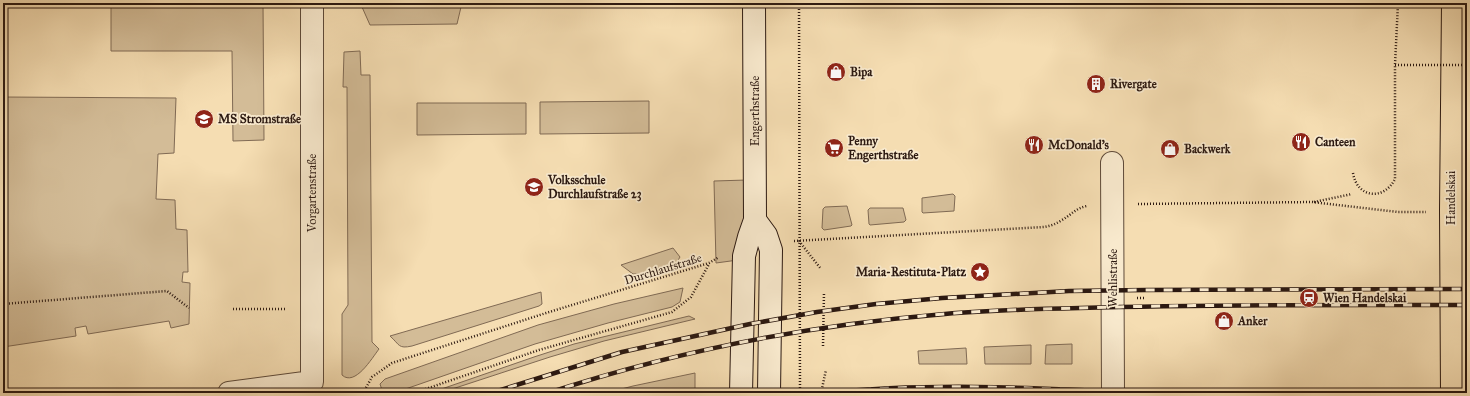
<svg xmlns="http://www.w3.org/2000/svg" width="1470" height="396" viewBox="0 0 1470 396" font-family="'IM FELL Great Primer',serif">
  <rect width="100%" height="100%" fill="#f5ddb2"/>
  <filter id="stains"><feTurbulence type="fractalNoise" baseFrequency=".005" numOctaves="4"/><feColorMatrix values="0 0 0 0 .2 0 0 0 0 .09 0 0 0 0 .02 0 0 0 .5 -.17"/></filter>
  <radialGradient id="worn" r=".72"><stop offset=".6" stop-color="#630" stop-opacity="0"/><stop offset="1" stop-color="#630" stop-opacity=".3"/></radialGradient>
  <!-- green -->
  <g fill="#d3bc97" stroke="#806a54">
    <polygon points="111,3 263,3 264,140 233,141 232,51 111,51"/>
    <polygon points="362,7 461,7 457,24 370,25"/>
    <path d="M360 51 361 75H370L372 342 379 349C372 358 355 387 342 375V314L348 305 347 87H343L344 52Z"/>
    <polygon points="3,97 176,98 174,153 158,154 156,199 175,200 176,229 187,230 188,272 183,272 182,282 190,283 189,324 171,328 169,321 88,334 86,326 75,328 76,336 3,347"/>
    <polygon points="649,101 649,133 540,134 540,102"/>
    <polygon points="417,103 526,103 526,134 417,135"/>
    <polygon points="747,180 744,223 738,260 716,263 714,181"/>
    <polygon points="953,194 955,196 954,211 923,213 922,212 922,198"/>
    <polygon points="847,206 852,225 851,226 824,230 822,228 823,209 825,207"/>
    <polygon points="870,208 903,208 906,220 904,222 870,225 869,224 868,210"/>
    <polygon points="673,248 680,257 677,262 640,274 633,274 621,265"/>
    <polygon points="683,288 680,302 672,307 608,323 535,344 394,393 383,393 380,384 385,379 538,325 614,304"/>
    <path d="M541 292 542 304 539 306 412 346C398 349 400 345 390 336Z"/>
    <polygon points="689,316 695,319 604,341 550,357 440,393 430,393 534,357 574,344"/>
    <polygon points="1072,344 1072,364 1045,364 1046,345"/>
    <polygon points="1031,345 1031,364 985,364 984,347"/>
    <polygon points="966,348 967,364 919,364 918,351"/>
    <polygon points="695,373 695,393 606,393 633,386"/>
  </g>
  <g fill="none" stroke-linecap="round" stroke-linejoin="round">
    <defs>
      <g id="street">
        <polyline points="1112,163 1113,393"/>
        <polyline points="229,393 312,382 312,3"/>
      </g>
      <g id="secondary">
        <polyline points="755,220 766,235 771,250 769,393"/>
        <polyline points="741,393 744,256 749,237 755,220 754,3"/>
      </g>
      <polyline id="primary" points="1452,393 1451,210 1453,3"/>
    </defs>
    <!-- street casing -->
    <use href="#street" stroke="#5e4a39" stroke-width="24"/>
    <!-- secondary casing -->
    <use href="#secondary" stroke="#2c1911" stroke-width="24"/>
    <!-- primary casing -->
    <use href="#primary" stroke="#2c1911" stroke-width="24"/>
    <!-- path -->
    <g stroke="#2c1911" stroke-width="2.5" stroke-dasharray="1 2" stroke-linecap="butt">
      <polyline points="799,3 800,393"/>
      <path d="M1353 173C1357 198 1384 201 1395 179V65L1398 3"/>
      <polyline points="1314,202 1352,194"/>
      <polyline points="1138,204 1312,202 1398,212 1426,212"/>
      <path d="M794 241 1044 227C1050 226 1056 224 1062 220 1071 215 1076 208 1087 206"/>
      <polyline points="799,241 821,269"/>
      <polyline points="1137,298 1146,298"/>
      <polyline points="3,304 167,291 189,308"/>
      <polyline points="233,309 287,309"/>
      <polyline points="823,346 824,292"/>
      <polyline points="363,393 372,377 392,363 546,313 709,263 719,257"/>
      <polyline points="414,393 539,350 672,312 691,297 709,264"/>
      <polyline points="821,393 826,370"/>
    </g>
    <!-- street -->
    <use href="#street" stroke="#f8e9cd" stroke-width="22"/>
    <!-- secondary -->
    <use href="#secondary" stroke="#f8e9cd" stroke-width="22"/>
    <!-- primary -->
    <use href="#primary" stroke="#f5ddb2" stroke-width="22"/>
    <defs>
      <g id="rail">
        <polyline points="491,393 622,352 750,324 817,312 876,304 942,298 1069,291 1146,290 1467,289"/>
        <path d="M548 393C676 351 810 325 945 314 990 310 1035 309 1080 308 1209 304 1338 305 1467 305"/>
        <path d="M826 393C932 382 1038 388 1144 393"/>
      </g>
    </defs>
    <!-- rail casing -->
    <use href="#rail" stroke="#2c1911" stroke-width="4.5"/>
    <!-- rail -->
    <use href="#rail" stroke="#f8e9cd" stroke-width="3" stroke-dasharray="9" stroke-linecap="butt"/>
    <!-- path-bridge -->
    <polyline stroke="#2c1911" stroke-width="2.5" stroke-dasharray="1 2" stroke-linecap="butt" points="1395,65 1467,65"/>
  </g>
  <!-- icons -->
  <defs>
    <symbol id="shop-disc" viewBox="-11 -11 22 22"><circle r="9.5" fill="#8f2418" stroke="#f8e9cd"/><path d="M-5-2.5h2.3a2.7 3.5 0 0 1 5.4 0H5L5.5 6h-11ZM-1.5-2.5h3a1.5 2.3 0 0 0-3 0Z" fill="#fff"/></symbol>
    <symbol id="building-disc" viewBox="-11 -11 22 22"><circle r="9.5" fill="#8f2418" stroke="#f8e9cd"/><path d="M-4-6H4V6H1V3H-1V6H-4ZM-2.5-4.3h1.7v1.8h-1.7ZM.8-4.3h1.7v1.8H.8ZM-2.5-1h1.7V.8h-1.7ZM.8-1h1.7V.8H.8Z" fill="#fff"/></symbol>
    <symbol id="school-disc" viewBox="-11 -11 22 22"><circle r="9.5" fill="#8f2418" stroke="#f8e9cd"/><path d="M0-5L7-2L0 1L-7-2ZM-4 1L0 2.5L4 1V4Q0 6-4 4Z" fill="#fff"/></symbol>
    <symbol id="restaurant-disc" viewBox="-11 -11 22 22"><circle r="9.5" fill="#8f2418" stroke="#f8e9cd"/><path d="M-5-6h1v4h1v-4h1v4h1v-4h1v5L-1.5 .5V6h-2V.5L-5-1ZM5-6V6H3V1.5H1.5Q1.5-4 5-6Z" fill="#fff"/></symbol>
    <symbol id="supermarket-disc" viewBox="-11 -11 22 22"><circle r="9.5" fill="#8f2418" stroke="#f8e9cd"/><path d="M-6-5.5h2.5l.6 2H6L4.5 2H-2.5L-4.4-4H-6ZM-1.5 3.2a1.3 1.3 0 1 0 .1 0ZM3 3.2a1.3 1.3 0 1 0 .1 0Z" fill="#fff"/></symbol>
    <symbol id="sight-disc" viewBox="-11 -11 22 22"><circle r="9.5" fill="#8f2418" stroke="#f8e9cd"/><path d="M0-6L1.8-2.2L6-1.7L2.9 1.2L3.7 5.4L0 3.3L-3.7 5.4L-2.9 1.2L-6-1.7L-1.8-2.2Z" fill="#fff"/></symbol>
    <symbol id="station-disc" viewBox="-11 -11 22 22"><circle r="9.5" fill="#8f2418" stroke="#f8e9cd"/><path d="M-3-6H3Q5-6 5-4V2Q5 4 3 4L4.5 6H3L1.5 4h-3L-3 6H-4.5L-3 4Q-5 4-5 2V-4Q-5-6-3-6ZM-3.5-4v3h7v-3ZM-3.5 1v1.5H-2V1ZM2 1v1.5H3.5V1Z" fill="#fff"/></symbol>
  </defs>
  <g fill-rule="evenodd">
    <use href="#shop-disc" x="825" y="61" width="22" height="22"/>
    <use href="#building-disc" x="1085" y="73" width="22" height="22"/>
    <use href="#school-disc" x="193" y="108" width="22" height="22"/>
    <use href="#restaurant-disc" x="1290" y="131" width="22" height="22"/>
    <use href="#restaurant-disc" x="1023" y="134" width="22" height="22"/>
    <use href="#supermarket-disc" x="823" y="137" width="22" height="22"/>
    <use href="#shop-disc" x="1159" y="138" width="22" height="22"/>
    <use href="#school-disc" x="523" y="176" width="22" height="22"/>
    <use href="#sight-disc" x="969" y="261" width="22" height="22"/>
    <use href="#station-disc" x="1298" y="287" width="22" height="22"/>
    <use href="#shop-disc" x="1213" y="310" width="22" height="22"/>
  </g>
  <g text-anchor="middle" stroke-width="3.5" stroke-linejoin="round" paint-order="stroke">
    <!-- poi labels -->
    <g font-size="12" font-weight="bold" fill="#2c1911" stroke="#f8e9cd" text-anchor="start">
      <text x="850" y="76">Bipa</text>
      <text x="1110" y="88">Rivergate</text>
      <text x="218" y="123">MS Stromstraße</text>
      <text x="848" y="145">Penny<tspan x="848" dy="14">Engerthstraße</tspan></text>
      <text x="1315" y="146">Canteen</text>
      <text x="1048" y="149">McDonald's</text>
      <text x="1184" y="153">Backwerk</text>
      <text x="548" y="184">Volksschule<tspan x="548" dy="14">Durchlaufstraße 23</tspan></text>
      <text x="966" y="276" text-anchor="end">Maria-Restituta-Platz</text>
      <text x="1323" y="302">Wien Handelskai</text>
      <text x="1238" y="325">Anker</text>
    </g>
    <!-- street labels -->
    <g font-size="12" fill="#2c1911" stroke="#f8e9cd">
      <text transform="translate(755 111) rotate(-90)" y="4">Engerthstraße</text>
      <text transform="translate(312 193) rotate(-90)" y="4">Vorgartenstraße</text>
      <text transform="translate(1451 198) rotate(-90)" y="4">Handelskai</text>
      <text transform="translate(663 269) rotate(-17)" y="4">Durchlaufstraße</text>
      <text transform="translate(1113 278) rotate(-90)" y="4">Wehlistraße</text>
    </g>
  </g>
  <!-- margin -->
  <rect width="1470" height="396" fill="none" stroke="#f5ddb2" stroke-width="16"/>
  <rect x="4" y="4" width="1462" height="388" fill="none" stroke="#2c1911" stroke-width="2"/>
  <rect x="8" y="8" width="1454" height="380" fill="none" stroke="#2c1911"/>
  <rect width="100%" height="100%" filter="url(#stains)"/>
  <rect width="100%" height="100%" fill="url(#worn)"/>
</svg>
